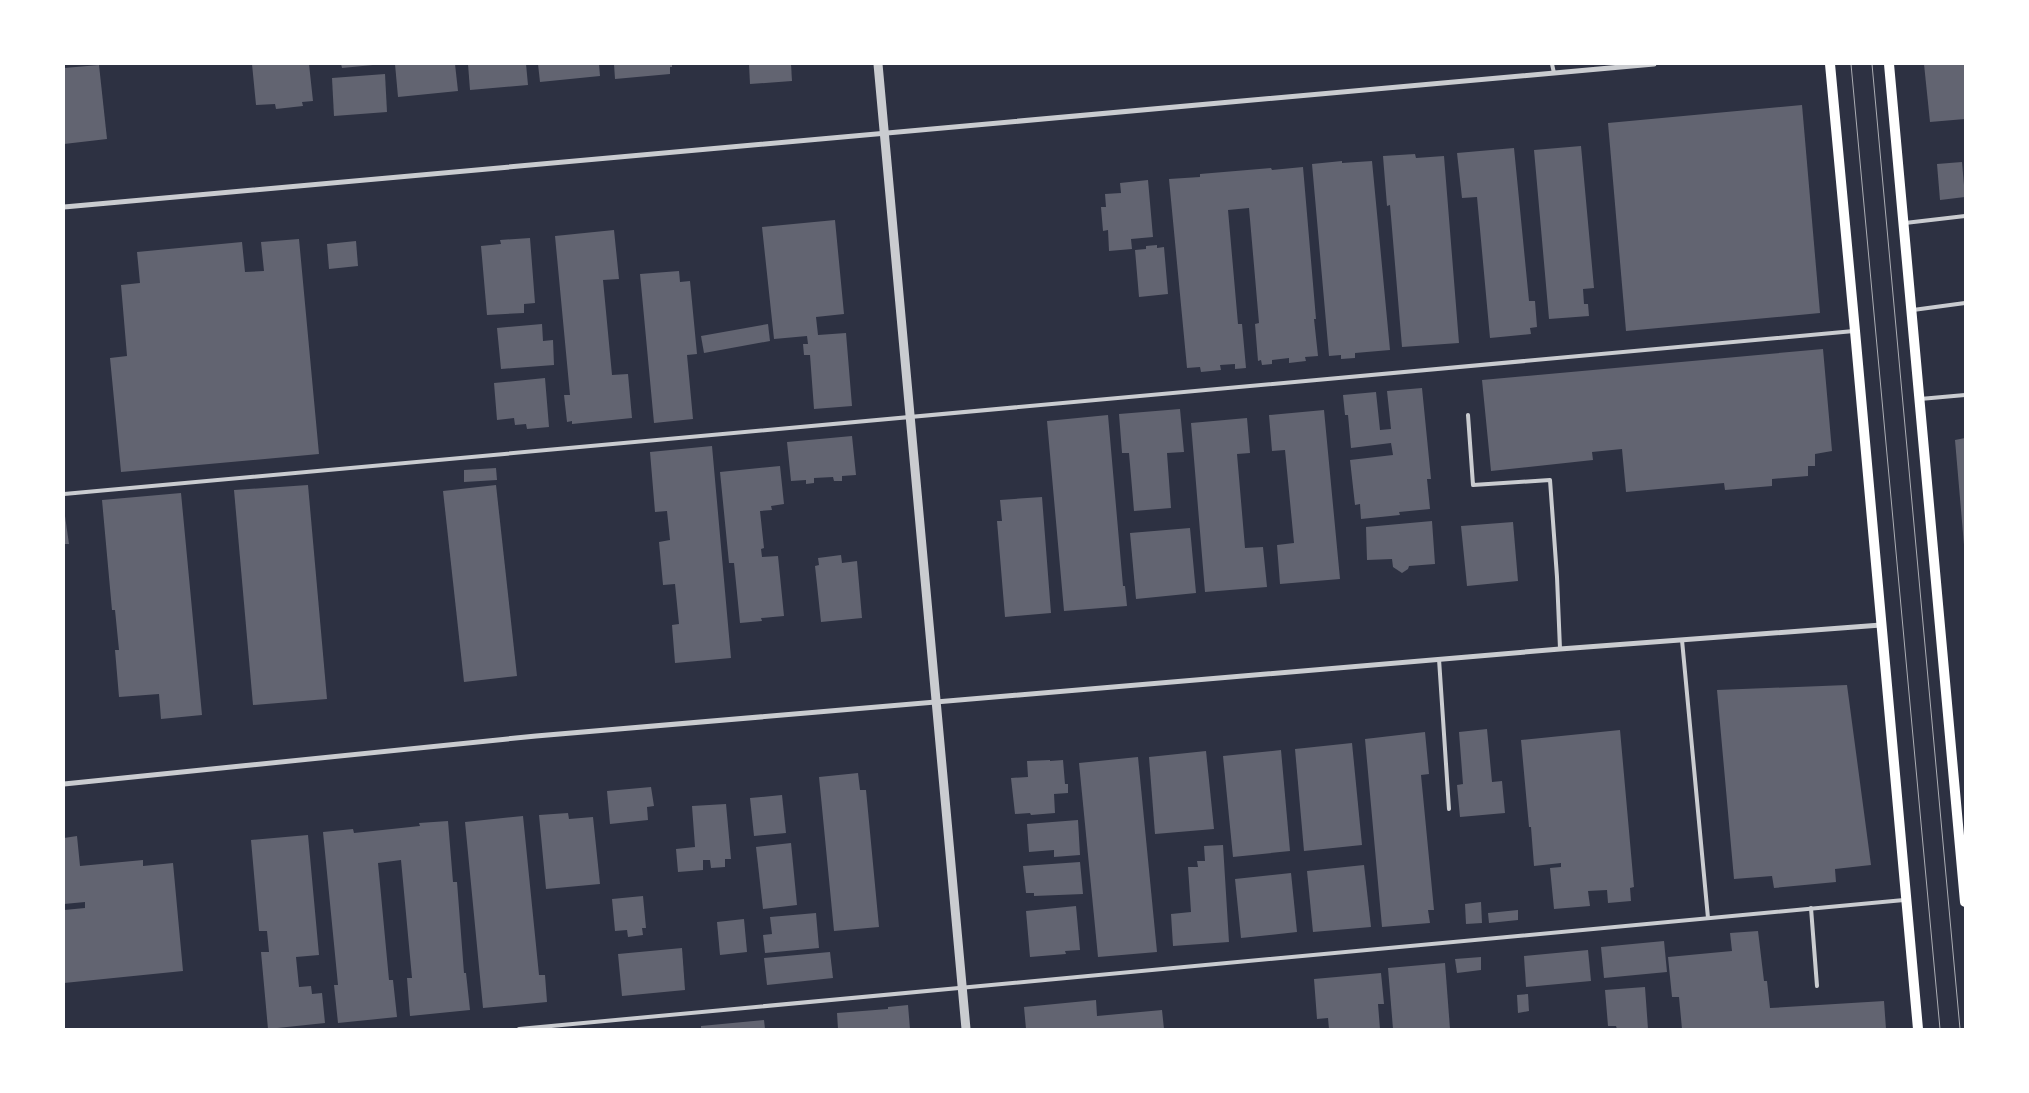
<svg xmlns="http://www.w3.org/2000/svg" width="2029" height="1093" viewBox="0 0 2029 1093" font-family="'Nunito Sans',sans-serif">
  <rect width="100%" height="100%" fill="#2d3142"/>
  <!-- building -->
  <g fill="#626471">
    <polygon points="252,64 309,64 313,101 302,102 303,106 276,109 275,104 256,105"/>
    <polygon points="341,64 373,64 373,65 342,68"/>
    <polygon points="395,64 455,64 458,91 398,97"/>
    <polygon points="468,64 526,64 528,85 470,90"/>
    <polygon points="538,64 599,64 600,76 540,82"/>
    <polygon points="614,64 672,64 672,67 670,67 670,74 615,79"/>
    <polygon points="749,64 791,64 792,81 750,84"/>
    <polygon points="1924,64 1965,64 1965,119 1930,122"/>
    <polygon points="99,65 107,139 64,144 64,68"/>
    <polygon points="385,74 387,112 334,116 332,78"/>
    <polygon points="1802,105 1820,313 1626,331 1608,123"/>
    <polygon points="1581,146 1594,288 1583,289 1584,304 1588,304 1589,316 1549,319 1534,150"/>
    <polygon points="1514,148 1529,301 1535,301 1537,327 1530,328 1531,334 1490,338 1477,197 1462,198 1457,153"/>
    <polygon points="1415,154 1416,158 1444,156 1459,343 1402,347 1390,205 1387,206 1383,156"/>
    <polygon points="1342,161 1342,163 1372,161 1390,350 1355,353 1355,358 1341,359 1341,355 1329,356 1312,164"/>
    <polygon points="1962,162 1965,197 1940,200 1937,164"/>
    <polygon points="1303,167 1316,319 1314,319 1318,356 1305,357 1306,361 1289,363 1289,358 1272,360 1272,364 1262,365 1261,360 1258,361 1255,324 1259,323 1249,208 1228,210 1238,324 1242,324 1246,368 1235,369 1235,364 1220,365 1221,370 1201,372 1200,367 1187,368 1169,179 1200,177 1200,174 1271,168 1272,170"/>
    <polygon points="1148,180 1153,237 1131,239 1132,249 1109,251 1108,230 1103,231 1101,207 1106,207 1105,194 1121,193 1120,183"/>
    <polygon points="835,220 844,314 816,317 818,335 846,333 852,406 814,409 810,355 804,355 803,344 808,344 807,336 774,339 762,227"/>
    <polygon points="614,230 619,279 603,280 612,375 628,374 632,418 572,424 572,421 567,422 564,395 570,395 555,236"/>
    <polygon points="530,238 535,303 524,304 524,313 487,315 481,246 501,244 500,240"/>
    <polygon points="299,239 319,454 121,472 110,358 127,356 121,285 140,283 137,252 242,242 245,272 264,271 261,242"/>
    <polygon points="356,241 358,266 329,269 327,244"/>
    <polygon points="1157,245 1157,248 1164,247 1168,294 1139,297 1135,250 1146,249 1146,246"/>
    <polygon points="679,271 680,282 690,281 697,354 687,355 693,419 654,423 640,274"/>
    <polygon points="542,324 543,341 553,340 554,365 501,369 497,328"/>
    <polygon points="768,324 770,341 704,353 701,336"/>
    <polygon points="1823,349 1832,451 1815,454 1815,466 1808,466 1808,476 1772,479 1772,486 1725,490 1724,483 1626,492 1622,449 1592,452 1593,460 1491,471 1482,380"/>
    <polygon points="545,378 549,427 527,429 526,424 515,425 514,418 497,420 494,383"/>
    <polygon points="1422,388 1431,479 1427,479 1430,509 1399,512 1400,515 1361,519 1360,504 1355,505 1350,460 1393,455 1391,443 1351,448 1348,415 1345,415 1343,395 1376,392 1380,430 1391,429 1387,391"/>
    <polygon points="1180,409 1184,452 1167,453 1171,508 1134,511 1129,453 1122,453 1119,414"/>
    <polygon points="1324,410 1340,579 1280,584 1277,545 1294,543 1285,450 1272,451 1269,415"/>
    <polygon points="1108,415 1123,586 1125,586 1127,606 1064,611 1047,421"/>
    <polygon points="1247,418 1250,453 1237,454 1245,548 1263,547 1267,587 1205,592 1191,423"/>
    <polygon points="852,436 856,475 842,476 842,481 834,481 833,477 814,478 814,483 806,484 806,480 791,481 787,442"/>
    <polygon points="1965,438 1965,545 1964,545 1955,440"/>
    <polygon points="712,446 731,658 675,663 672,625 679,624 675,584 663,585 659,542 670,540 667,511 655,512 650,452"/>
    <polygon points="780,466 784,504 771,506 772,510 760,511 764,548 761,549 762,557 778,556 784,616 761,618 762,621 740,623 734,563 729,563 720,472"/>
    <polygon points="496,468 497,480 464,482 464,470"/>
    <polygon points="308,485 327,699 253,705 234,490"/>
    <polygon points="496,485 517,676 464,682 443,491"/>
    <polygon points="181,493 202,715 161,719 159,694 119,697 115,650 119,650 115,610 112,610 102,500"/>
    <polygon points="1042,497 1051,613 1005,617 997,521 1002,521 1000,500"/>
    <polygon points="64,509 69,544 64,544"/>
    <polygon points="1432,521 1435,564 1409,566 1408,569 1402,573 1393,567 1392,559 1367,560 1366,527"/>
    <polygon points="1513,522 1518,581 1467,586 1461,526"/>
    <polygon points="1190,528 1196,593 1136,599 1130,533"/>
    <polygon points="841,555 842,563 857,561 862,618 821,622 815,566 819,565 818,558"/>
    <polygon points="1847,685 1871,865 1835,869 1836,882 1774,888 1772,876 1734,879 1717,690"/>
    <polygon points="1487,729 1492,782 1502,781 1505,813 1460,817 1457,785 1463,784 1459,732"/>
    <polygon points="1620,730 1634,887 1630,888 1631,901 1608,903 1607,890 1588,891 1590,906 1554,909 1550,868 1561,867 1561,863 1534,866 1531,827 1529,827 1521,740"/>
    <polygon points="1425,732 1429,774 1421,775 1434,910 1428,910 1430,923 1382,927 1365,739"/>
    <polygon points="1352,743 1362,845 1304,851 1295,749"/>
    <polygon points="1281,750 1290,851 1233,857 1223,756"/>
    <polygon points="1206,751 1214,829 1155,834 1149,757"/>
    <polygon points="1138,757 1157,952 1098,957 1079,763"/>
    <polygon points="1050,760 1050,761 1063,760 1065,784 1068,784 1068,793 1054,794 1055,813 1031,815 1030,813 1015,814 1011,778 1028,777 1027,761"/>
    <polygon points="858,773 860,790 866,790 879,927 834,931 819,777"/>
    <polygon points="651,787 654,806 647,807 648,820 610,824 607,791"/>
    <polygon points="782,795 786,833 754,836 750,798"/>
    <polygon points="726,804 731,859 725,859 725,867 711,868 710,860 703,860 703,870 678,872 676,849 695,847 692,806"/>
    <polygon points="568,813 569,819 593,817 600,884 546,889 539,815"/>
    <polygon points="523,816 539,975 545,975 547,1002 483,1008 465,822"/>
    <polygon points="1078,820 1080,855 1054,857 1054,850 1029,852 1027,824"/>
    <polygon points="448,821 453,882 457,882 464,973 466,973 470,1010 410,1016 407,978 412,978 401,860 378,863 389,980 393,980 397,1017 338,1023 334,985 338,985 323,832 353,829 354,833 420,826 419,823"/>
    <polygon points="308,835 319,955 296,957 299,987 311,986 312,994 322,993 325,1023 268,1029 261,952 269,952 267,931 259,931 251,840"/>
    <polygon points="77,836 80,866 143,860 143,866 173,863 183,971 64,983 64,910 85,908 85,902 64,904 64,838"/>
    <polygon points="791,843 797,905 763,909 756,847"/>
    <polygon points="1223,845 1229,942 1173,946 1171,914 1191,912 1188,867 1198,867 1197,861 1205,861 1204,846"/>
    <polygon points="1080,862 1083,894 1034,896 1034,893 1026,893 1023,866"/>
    <polygon points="1364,865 1371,927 1313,932 1307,871"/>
    <polygon points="1291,873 1297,932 1241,938 1235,879"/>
    <polygon points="643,896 646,928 642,928 643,935 628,937 627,930 615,931 612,899"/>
    <polygon points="1481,902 1482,923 1466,924 1465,904"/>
    <polygon points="1076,906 1080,950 1065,951 1066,954 1030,957 1026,911"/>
    <polygon points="1518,910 1518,920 1489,923 1488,913"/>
    <polygon points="816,913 819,948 765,953 763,935 772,934 770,917"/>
    <polygon points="744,919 747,952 720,955 717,922"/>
    <polygon points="1758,931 1764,981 1767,981 1770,1008 1884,1001 1886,1029 1682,1029 1679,997 1672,997 1668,957 1732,951 1730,933"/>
    <polygon points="1664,941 1667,972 1604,978 1601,947"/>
    <polygon points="682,948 685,990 622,996 618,954"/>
    <polygon points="1588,950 1591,981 1526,987 1524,956"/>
    <polygon points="830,952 833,978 767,985 764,958"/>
    <polygon points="1481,957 1481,970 1457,973 1455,959"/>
    <polygon points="1445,963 1450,1029 1393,1029 1388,968"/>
    <polygon points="1381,973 1384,1004 1378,1004 1380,1029 1329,1029 1328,1018 1317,1019 1314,979"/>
    <polygon points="1645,987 1648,1029 1617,1029 1616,1026 1608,1026 1605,990"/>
    <polygon points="1528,994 1529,1011 1518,1013 1517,995"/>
    <polygon points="1096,1000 1097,1016 1162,1010 1164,1029 1026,1029 1024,1007"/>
    <polygon points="908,1005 910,1029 838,1029 837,1013 888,1009 888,1007"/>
    <polygon points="764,1020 765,1029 701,1029 701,1026"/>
  </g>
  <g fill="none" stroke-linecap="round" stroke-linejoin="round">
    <!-- service -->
    <g stroke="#caccd0" stroke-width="4">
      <polyline points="1552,64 1554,73"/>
      <polyline points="1905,223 1965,216"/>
      <polyline points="1913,310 1965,303"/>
      <polyline points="1920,399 1965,395"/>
      <polyline points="1468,415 1473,485 1550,480 1557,577 1560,649"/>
      <polyline points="64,494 1854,331"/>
      <polyline points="1682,640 1708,918"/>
      <polyline points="1439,659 1449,809"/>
      <polyline points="1811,908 1817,986"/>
      <polyline points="519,1029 1904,900"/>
    </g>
    <!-- minor -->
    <g stroke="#caccd0" stroke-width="5">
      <polyline points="64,207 1654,64"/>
      <polyline points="64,784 536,736 1560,649 1881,625"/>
    </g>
    <!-- tertiary -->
    <polyline stroke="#caccd0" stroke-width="9" points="878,64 966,1029"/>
    <!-- secondary -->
    <g stroke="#fff" stroke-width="10">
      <polyline points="1830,64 1855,331 1918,1029"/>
      <polyline points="1889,64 1965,902"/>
    </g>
    <!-- tram -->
    <g stroke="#abadb3" stroke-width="1">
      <polyline points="1851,64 1940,1029"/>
      <polyline points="1872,64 1960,1029"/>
    </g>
  </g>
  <!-- border -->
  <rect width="2029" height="1093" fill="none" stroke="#ffffff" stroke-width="130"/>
</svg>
